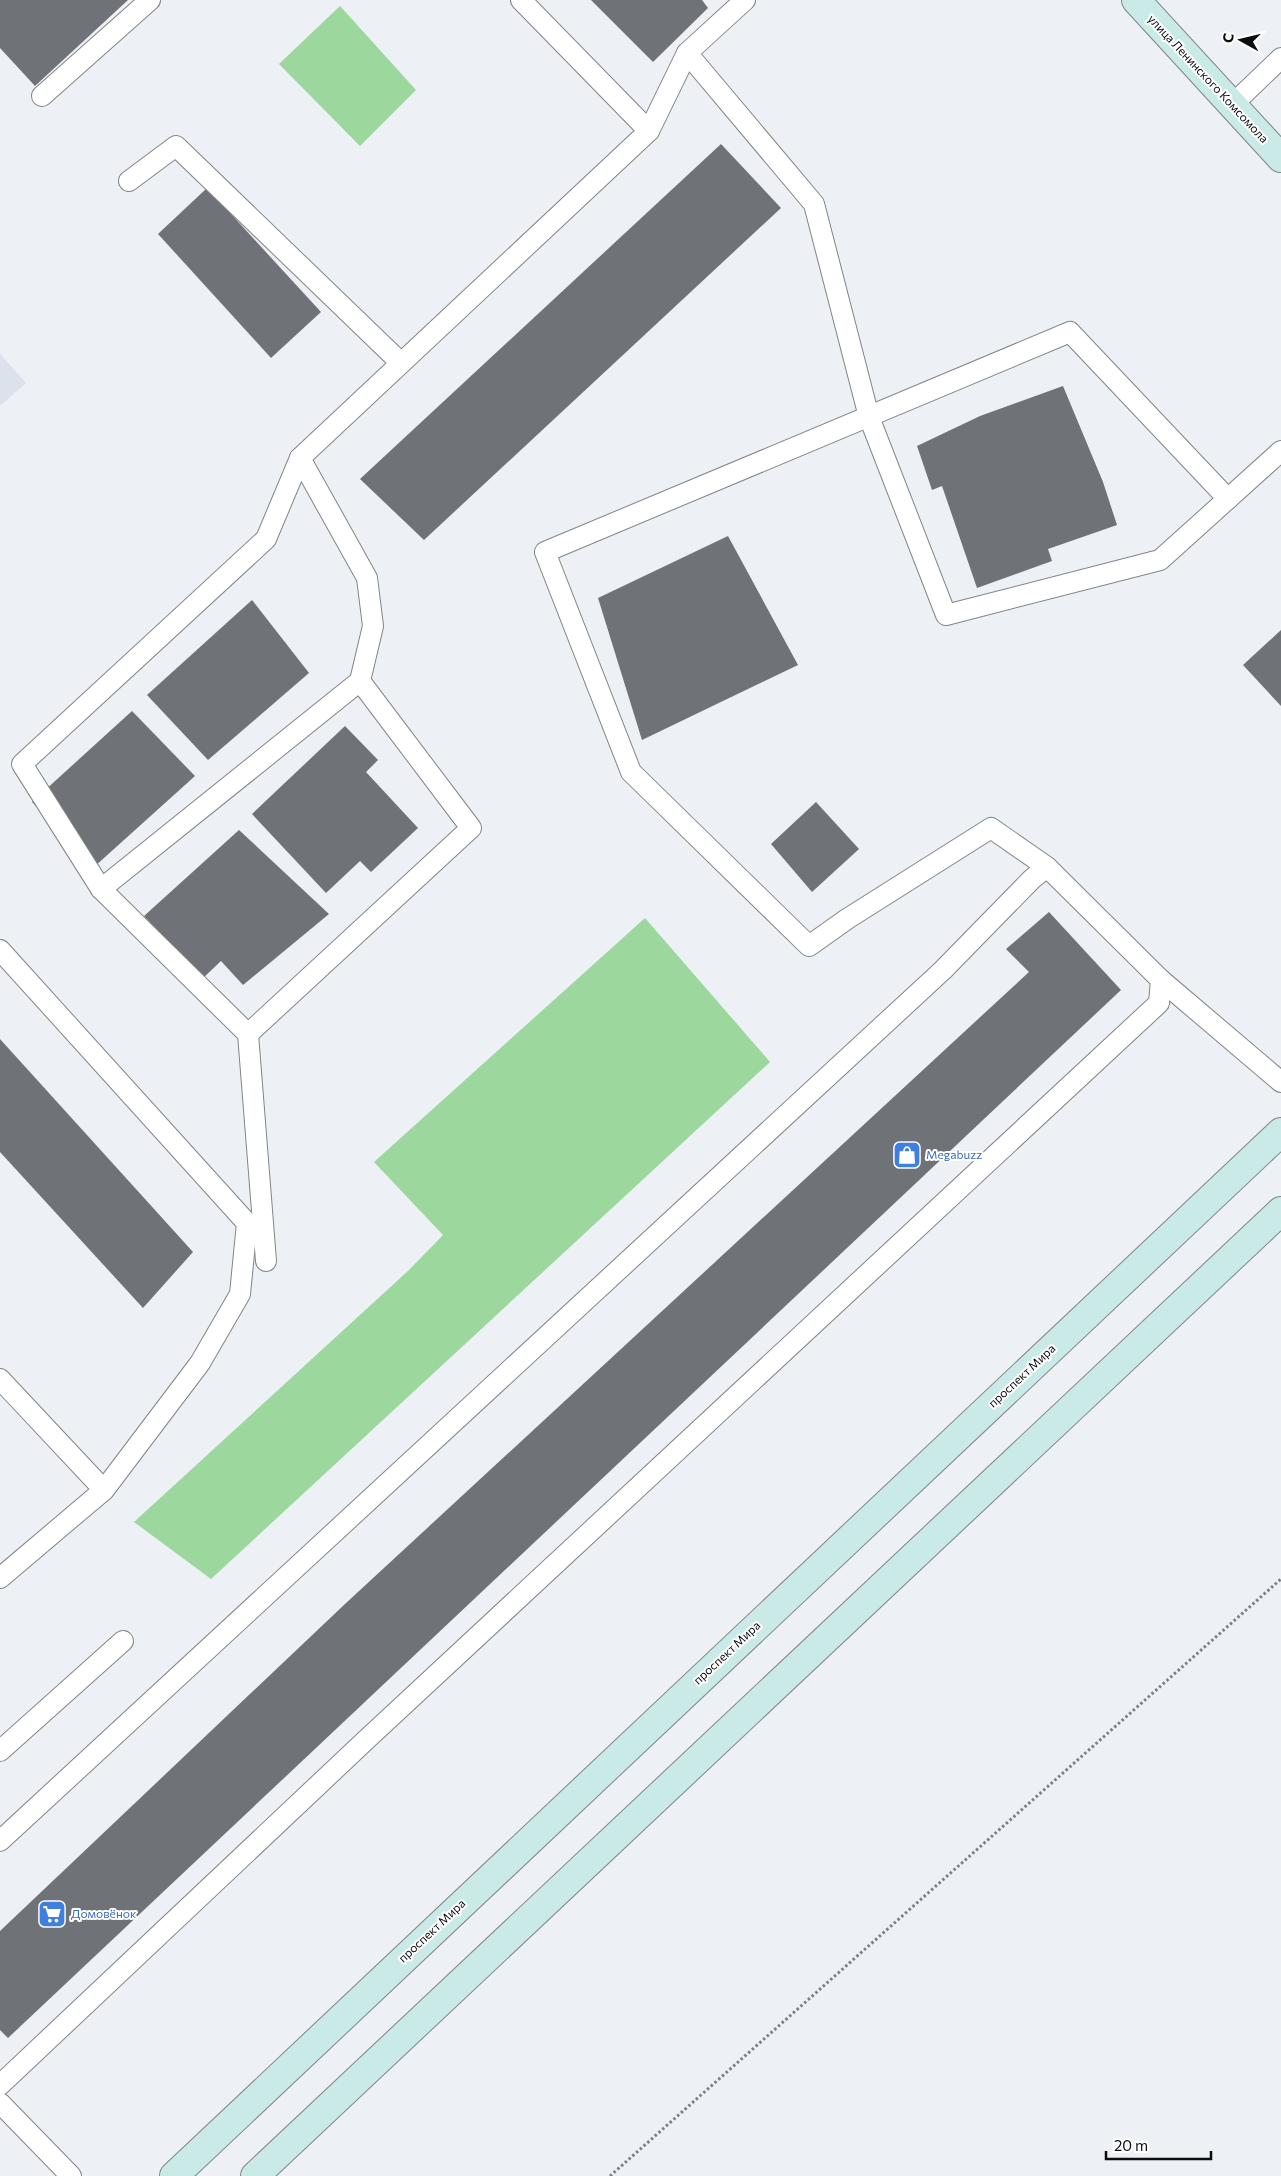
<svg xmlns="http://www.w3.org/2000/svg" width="1281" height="2176" viewBox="0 0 1281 2176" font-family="Commissioner,sans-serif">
  <rect width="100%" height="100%" fill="#edf0f5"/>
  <!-- built -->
  <polygon fill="#dbe2ec" points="0,354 26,383 0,406"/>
  <!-- green -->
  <g fill="#9cd79e">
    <polygon points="340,6 416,90 360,146 279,64"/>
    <polygon points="645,918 770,1062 211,1579 134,1522 409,1270 443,1235 374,1162"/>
  </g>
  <!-- building -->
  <g fill="#6f7276">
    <polygon points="0,0 128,0 35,86 0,48"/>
    <polygon points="591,0 702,0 708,8 653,62"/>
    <polygon points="721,144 781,208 424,540 360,479"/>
    <polygon points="207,188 321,312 271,358 158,234"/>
    <polygon points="1063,386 1103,482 1117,525 1048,549 1052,561 977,588 942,486 932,490 917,446 980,416"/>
    <polygon points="728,536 798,665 642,740 598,598"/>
    <polygon points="252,600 309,673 208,760 147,695"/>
    <polygon points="1281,630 1281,706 1243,665"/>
    <polygon points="132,711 195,776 94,867 32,802"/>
    <polygon points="345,726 378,760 366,772 418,828 371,872 360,861 326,893 252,814"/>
    <polygon points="816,802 859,849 812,892 771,844"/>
    <polygon points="239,830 329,914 243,985 221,961 202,979 144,916"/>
    <polygon points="1049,912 1121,990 8,2038 0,2030 0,1931 345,1604 1029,972 1006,949"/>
    <polygon points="0,1039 193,1252 143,1308 0,1152"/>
  </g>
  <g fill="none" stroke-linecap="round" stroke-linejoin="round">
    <defs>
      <g id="service">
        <polyline points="521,0 649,131"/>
        <polyline points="687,53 814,204 869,417 946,615 1160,560 1281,451"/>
        <polyline points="42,96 150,0"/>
        <polyline points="1232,105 1281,58"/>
        <polyline points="129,181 176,146 401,363"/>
        <polyline points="1047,867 991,828 847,919 809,946 631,772 545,552 1070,332 1228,499"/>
        <polyline points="101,889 360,681"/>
        <polyline points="0,950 247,1223 240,1294 200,1363 104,1490 0,1578"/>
        <polyline points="1161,980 1281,1082"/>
        <polyline points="248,1034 471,828 360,681 373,626 367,578 300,458"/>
        <polyline points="266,1261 248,1034 101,889 22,764 266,539 300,458 649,131 687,53 745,0"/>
        <polyline points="0,1379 104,1490"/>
        <polyline points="0,1751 123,1641"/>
        <polyline points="0,1841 943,970 1032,879 1047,867 1161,980 1159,1003 367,1739 0,2085"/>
        <polyline points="0,2103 71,2176"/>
      </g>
      <g id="secondary">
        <polyline points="1136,0 1281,158"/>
        <polyline points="174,2176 1281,1132"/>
        <polyline points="255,2176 1281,1211"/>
      </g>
    </defs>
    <!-- service casing -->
    <use href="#service" stroke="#818488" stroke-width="22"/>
    <!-- secondary casing -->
    <use href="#secondary" stroke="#818488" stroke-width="30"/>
    <!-- path -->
    <polyline stroke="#7d7f82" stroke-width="3" stroke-dasharray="2.5 2.5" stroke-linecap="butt" points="610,2176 1281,1579"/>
    <!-- service -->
    <use href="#service" stroke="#fff" stroke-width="20"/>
    <!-- secondary -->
    <use href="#secondary" stroke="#caeae7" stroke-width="28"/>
  </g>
  <!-- icons -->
  <defs>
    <symbol id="shop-square" viewBox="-11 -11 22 22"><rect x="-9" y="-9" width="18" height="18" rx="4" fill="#3f7fe0" stroke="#fff"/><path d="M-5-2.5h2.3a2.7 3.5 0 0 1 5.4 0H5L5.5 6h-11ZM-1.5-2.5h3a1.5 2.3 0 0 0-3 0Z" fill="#fff"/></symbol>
    <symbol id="supermarket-square" viewBox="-11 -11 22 22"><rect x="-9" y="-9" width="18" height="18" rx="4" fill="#3f7fe0" stroke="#fff"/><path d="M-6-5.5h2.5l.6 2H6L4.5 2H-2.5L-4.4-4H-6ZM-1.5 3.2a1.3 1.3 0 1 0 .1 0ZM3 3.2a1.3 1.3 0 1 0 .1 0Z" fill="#fff"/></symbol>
  </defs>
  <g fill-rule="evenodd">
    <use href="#shop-square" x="891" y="1139" width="32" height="32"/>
    <use href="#supermarket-square" x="36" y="1898" width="32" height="32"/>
  </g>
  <g text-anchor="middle" stroke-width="4" stroke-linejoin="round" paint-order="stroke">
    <!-- street labels -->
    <g font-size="12" fill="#0b0c0d" stroke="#fff">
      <text transform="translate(1208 79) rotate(47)" y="4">улица Ленинского Комсомола</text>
      <text transform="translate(1022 1376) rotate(-43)" y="4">проспект Мира</text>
      <text transform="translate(727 1653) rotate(-43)" y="4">проспект Мира</text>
      <text transform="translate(432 1931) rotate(-43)" y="4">проспект Мира</text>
    </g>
    <!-- shop labels -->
    <g font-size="12" fill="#366cbe" stroke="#fff" text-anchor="start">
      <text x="926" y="1159">Megabuzz</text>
      <text x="71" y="1918">Домовёнок</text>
    </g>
  </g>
  <!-- north arrow -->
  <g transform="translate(1241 40) rotate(278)" stroke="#ffffff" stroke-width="4" paint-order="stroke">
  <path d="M0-4L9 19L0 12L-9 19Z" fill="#0b0c0d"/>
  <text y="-8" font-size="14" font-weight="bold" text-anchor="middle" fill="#0b0c0d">С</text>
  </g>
  <!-- scale -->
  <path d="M1106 2151v8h105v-8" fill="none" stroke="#0b0c0d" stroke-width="2.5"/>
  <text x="1114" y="2151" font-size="15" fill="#0b0c0d" stroke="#ffffff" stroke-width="4" paint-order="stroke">20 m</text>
</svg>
